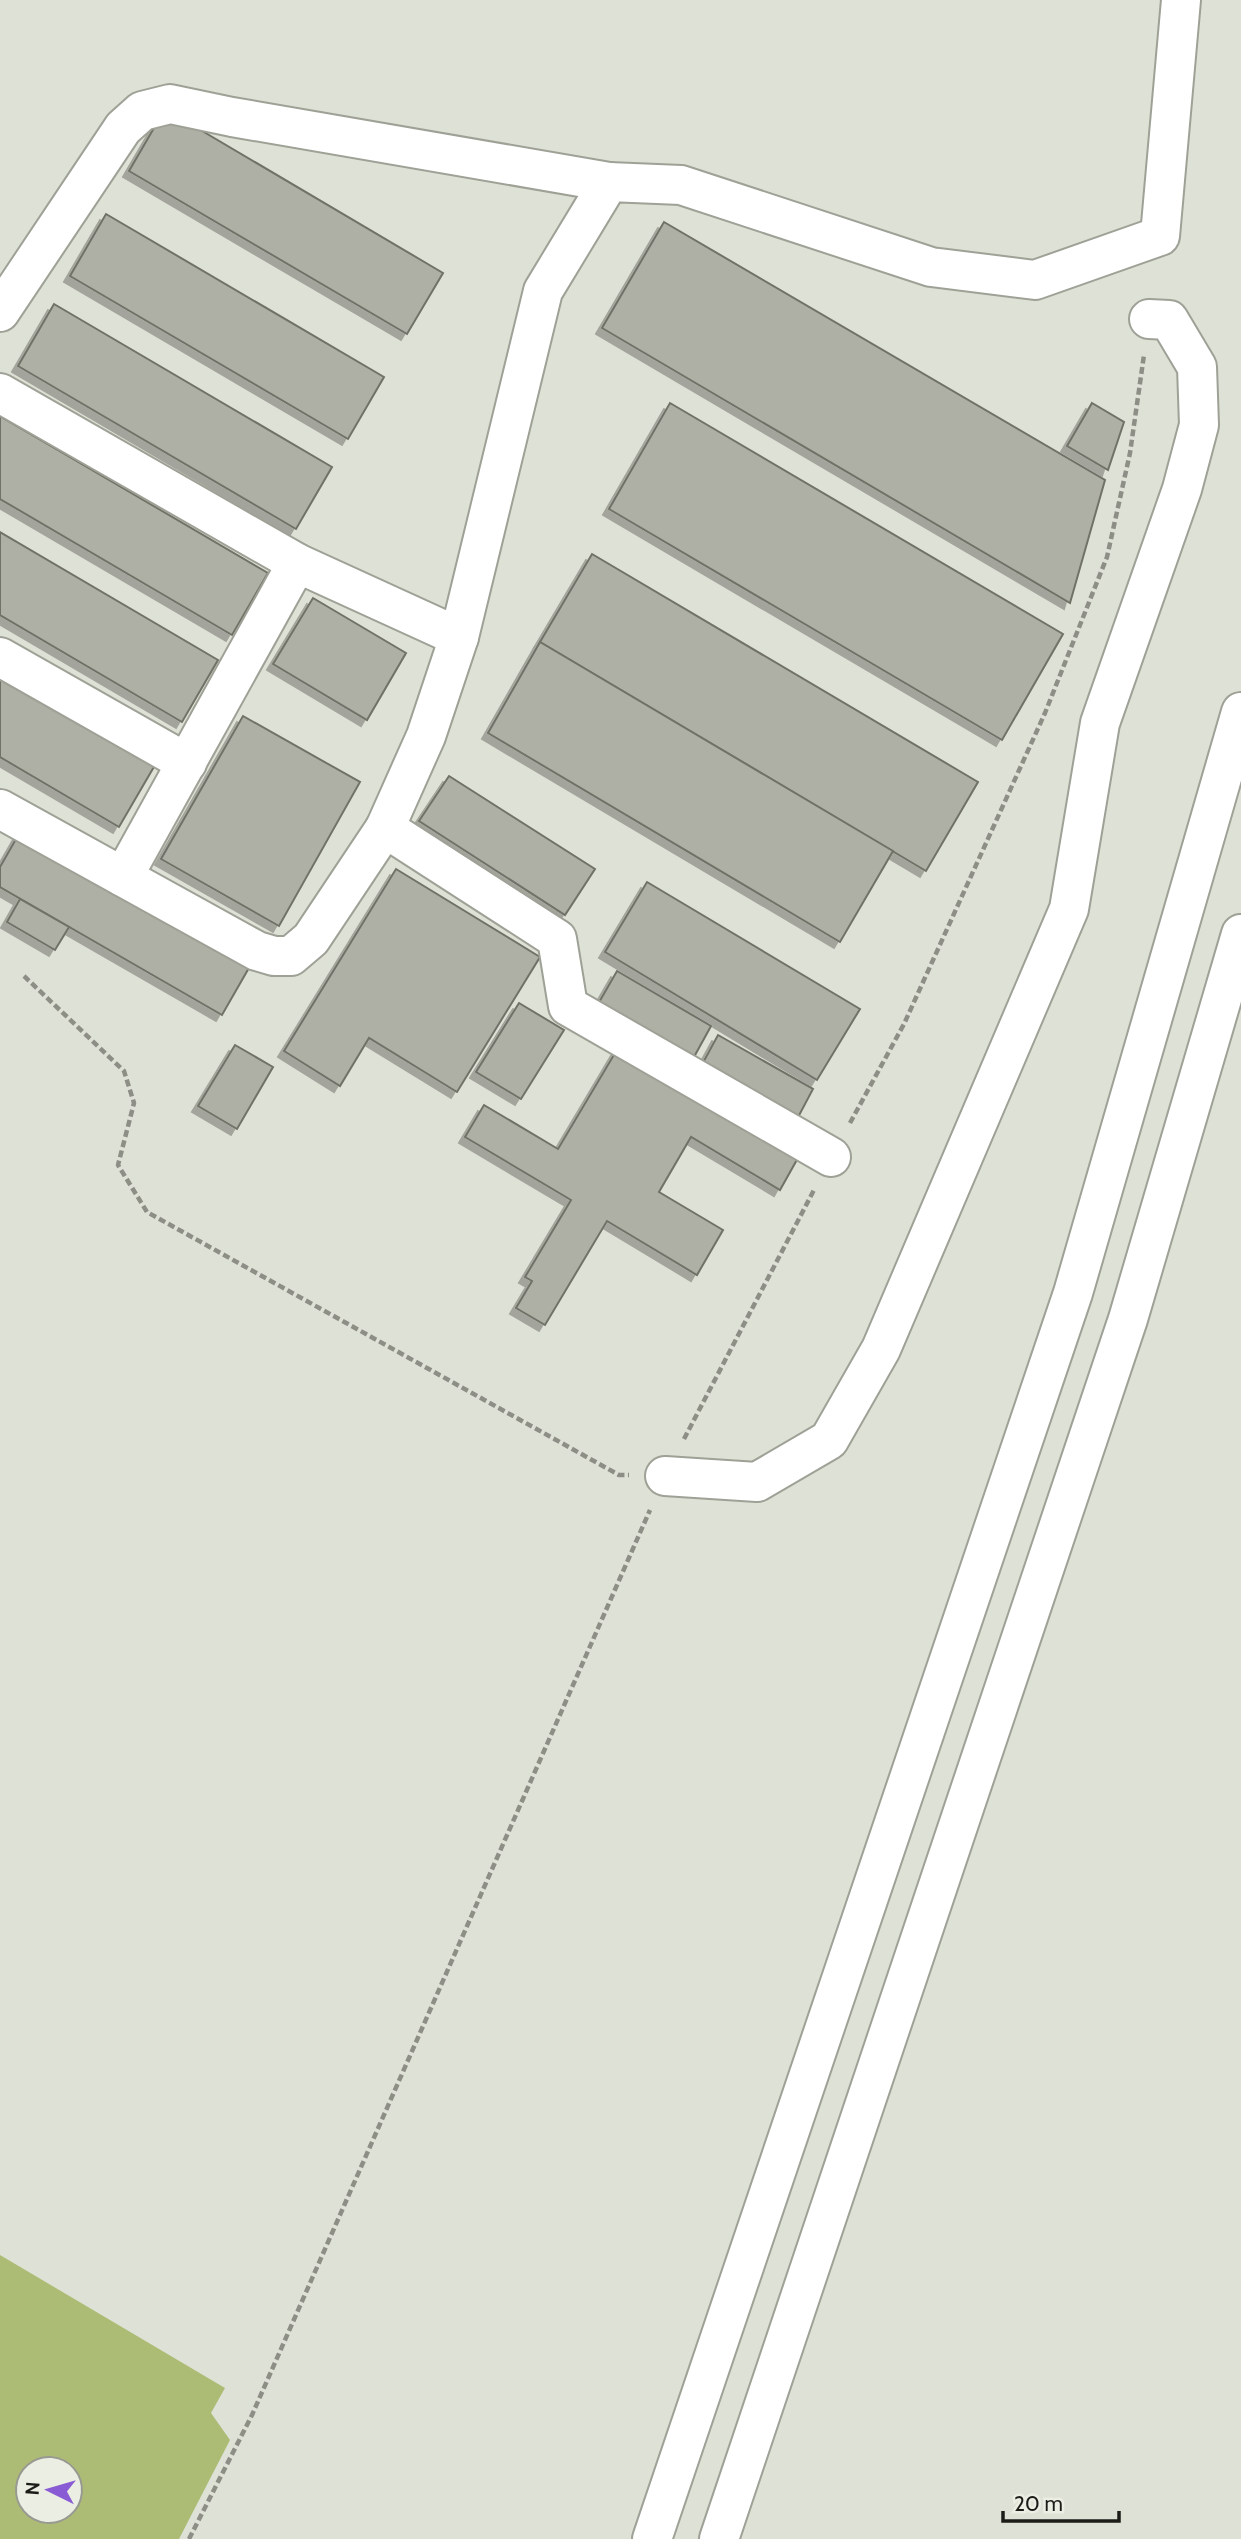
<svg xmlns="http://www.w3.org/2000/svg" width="1241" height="2539" viewBox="0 0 1241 2539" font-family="Cabin,sans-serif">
  <defs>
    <filter id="shadow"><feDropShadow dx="-6" dy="6" stdDeviation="0" flood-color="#0004"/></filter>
  </defs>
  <rect width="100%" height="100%" fill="#dee1d5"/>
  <!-- green -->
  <path fill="#adbc75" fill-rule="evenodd" d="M0 2255 225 2388 211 2413 230 2440 179 2539H0ZM70 2469V2511H28V2469Z"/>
  <!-- building -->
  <g fill="#aeb0a5" stroke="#707268" stroke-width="2" filter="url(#shadow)">
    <polygon points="165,109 443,273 407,334 129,171"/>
    <polygon points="106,214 384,377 348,439 70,276"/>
    <polygon points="664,222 1105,480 1070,603 602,328"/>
    <polygon points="54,304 332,467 296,529 18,366"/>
    <polygon points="670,403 1063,634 1002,740 609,509"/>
    <polygon points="1092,403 1124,422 1108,470 1067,446"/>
    <polygon points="0,416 268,573 232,635 0,499"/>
    <polygon points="0,532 218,660 182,722 0,615"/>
    <polygon points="592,554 978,782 926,871 540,642"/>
    <polygon points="313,598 406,653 367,720 273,664"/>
    <polygon points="540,642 893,851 840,942 488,733"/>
    <polygon points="0,674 155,765 119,827 0,757"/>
    <polygon points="243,716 360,782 279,926 161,859"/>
    <polygon points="449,776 595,869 565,915 419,821"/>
    <polygon points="20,832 250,966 222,1015 0,887 0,867"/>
    <polygon points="396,869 540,957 457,1092 369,1038 340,1086 284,1051"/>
    <polygon points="647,882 860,1009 817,1080 605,952"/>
    <polygon points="20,899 69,927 55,950 7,922"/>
    <polygon points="617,971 711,1026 689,1066 594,1011"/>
    <polygon points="519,1003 564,1030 521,1099 476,1072"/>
    <polygon points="718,1035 813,1089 795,1123 699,1070"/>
    <polygon points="235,1045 273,1067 237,1129 198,1106"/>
    <polygon points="618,1048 799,1156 780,1190 691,1137 659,1192 723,1230 697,1275 607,1221 545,1325 516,1308 532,1281 525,1277 571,1200 465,1137 484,1105 558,1149"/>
  </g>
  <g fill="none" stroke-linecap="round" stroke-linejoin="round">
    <defs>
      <g id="minor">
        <polyline points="0,312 123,128 142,111 170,104 232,117 609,182"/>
        <polyline points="0,393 297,563 123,877"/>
        <polyline points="297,563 459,637"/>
        <polyline points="0,657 187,763"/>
        <polyline points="0,809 257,951 274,956 291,956 311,939 385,828"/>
        <polyline points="831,1157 568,1006 557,939 385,828 426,736 459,637 543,291 609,182 681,185 931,267 1035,280 1160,236 1181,0"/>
        <polyline points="665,1476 757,1482 829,1440 881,1349 1069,909 1100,723 1182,489 1199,425 1197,367 1169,320 1149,319"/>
      </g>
      <g id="highway">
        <polyline points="652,2539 1073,1293 1241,712"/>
        <polyline points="719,2539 1128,1319 1241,934"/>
      </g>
    </defs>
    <!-- minor casing -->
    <use href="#minor" stroke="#9ea196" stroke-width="42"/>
    <!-- highway casing -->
    <use href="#highway" stroke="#9ea196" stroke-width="42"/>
    <!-- path -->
    <g stroke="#8d8f86" stroke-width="4.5" stroke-dasharray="7 3.5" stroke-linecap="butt">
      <polyline points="24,976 124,1071 134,1103 118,1165 147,1212 619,1475 629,1475"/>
      <polyline points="850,1123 904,1024 1045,713 1107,557 1130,453 1144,355"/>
      <polyline points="684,1439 814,1190"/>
      <polyline points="189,2539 252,2415 650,1510"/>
    </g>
    <!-- minor -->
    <use href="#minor" stroke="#fff" stroke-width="38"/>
    <!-- highway -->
    <use href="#highway" stroke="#fff" stroke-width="38"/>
  </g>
  <!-- north arrow -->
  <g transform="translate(49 2490) rotate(275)"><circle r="33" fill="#ebeee2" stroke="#989a91" stroke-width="2"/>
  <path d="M0-5L12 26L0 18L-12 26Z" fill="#895bd4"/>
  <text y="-10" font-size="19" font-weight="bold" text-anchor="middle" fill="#1b1c18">N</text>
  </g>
  <!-- scale -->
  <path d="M1003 2511v10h116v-10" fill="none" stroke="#1b1c18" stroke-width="3.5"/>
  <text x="1014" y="2511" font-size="21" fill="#1b1c18" stroke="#ebeee2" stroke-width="5" paint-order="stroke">20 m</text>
</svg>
